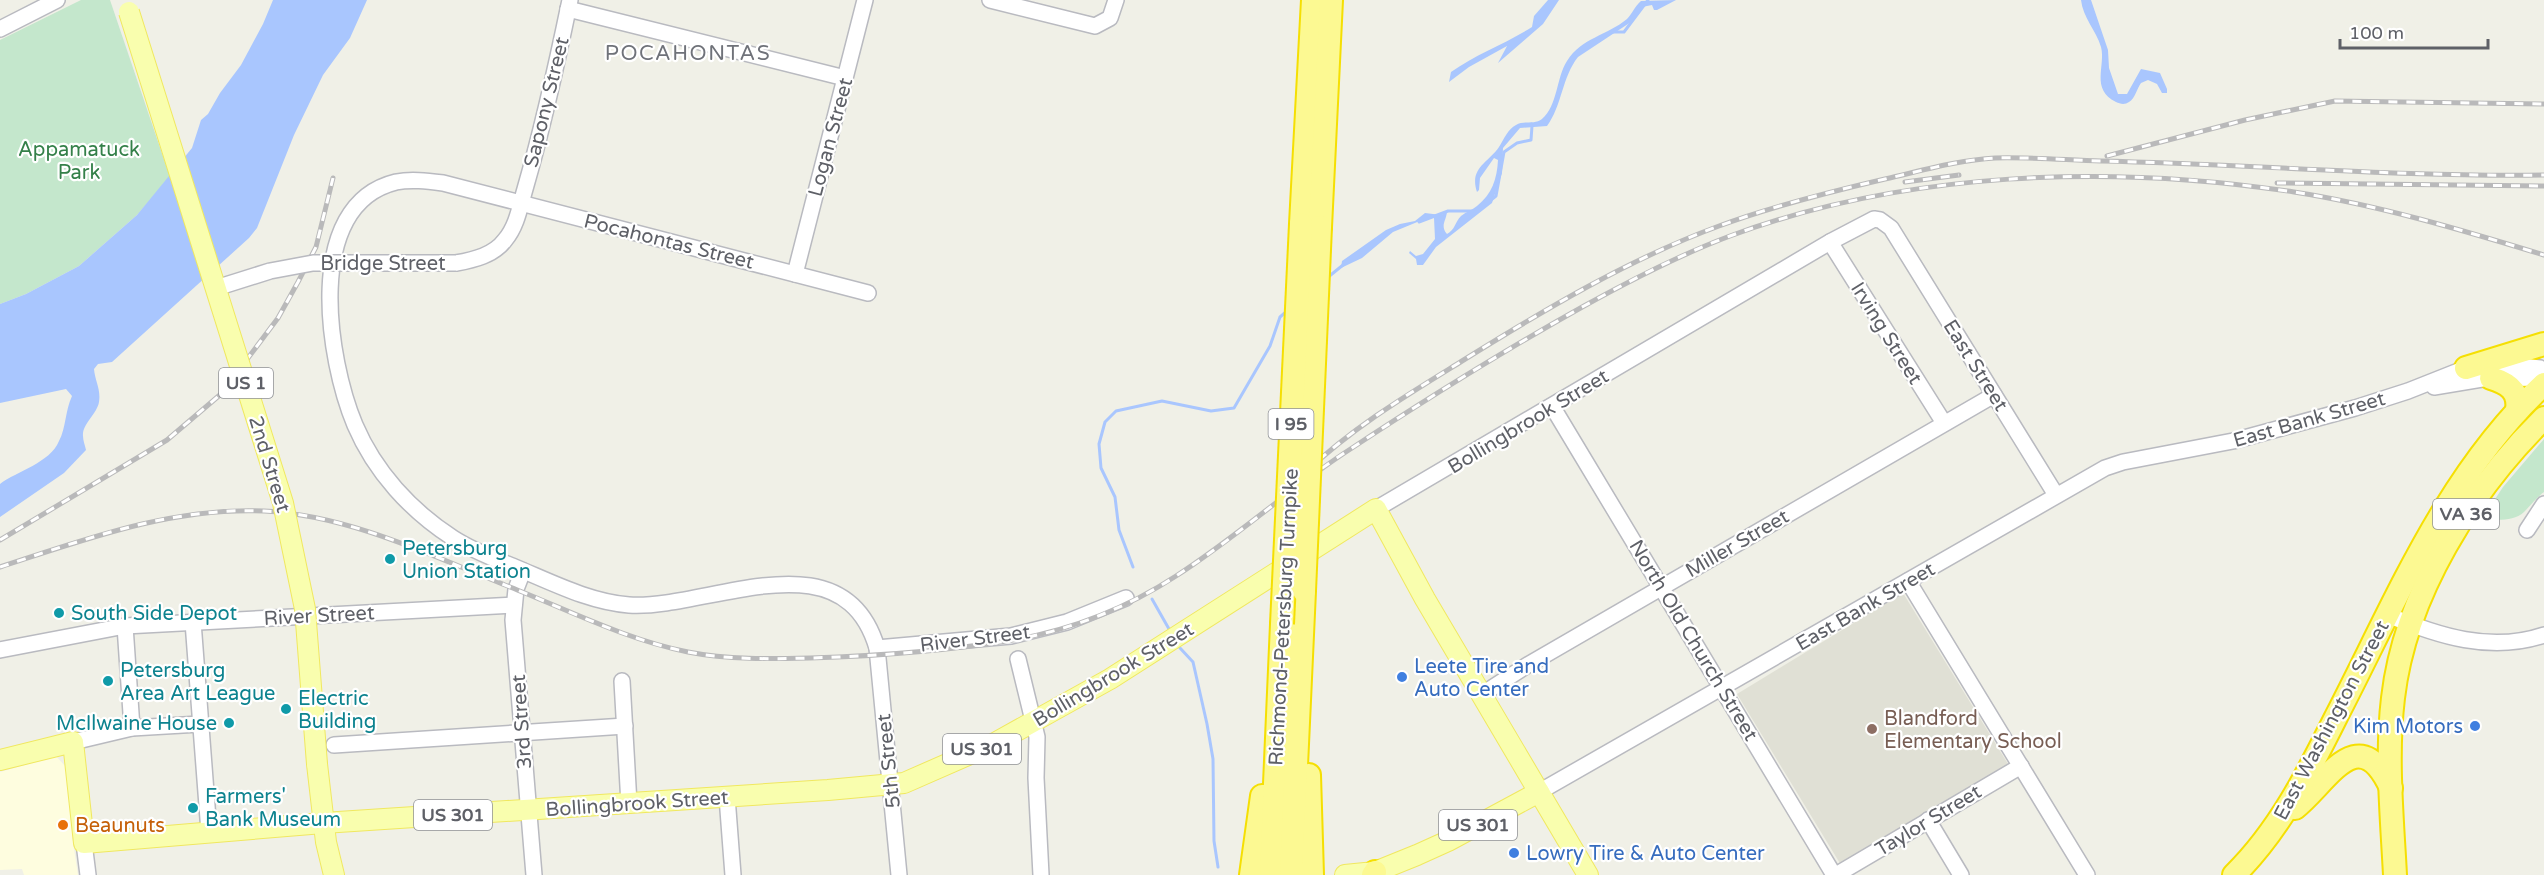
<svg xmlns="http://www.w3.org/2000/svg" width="2544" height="875" viewBox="0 0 2544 875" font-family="'Varela Round',sans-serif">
  <rect width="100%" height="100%" fill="#f0f0e7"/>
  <!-- commercial -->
  <polygon fill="#fefddf" points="56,756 66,767 73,842 78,875 24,875 22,869 0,870 0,772"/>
  <!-- education -->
  <polygon fill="#e0e0d5" points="1903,593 2008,764 1841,865 1737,694"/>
  <!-- green -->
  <g fill="#c4e7cc">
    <polygon points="81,0 110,0 170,177 137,215 79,266 26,294 0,304 0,40"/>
    <path d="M2544 439V492C2536 498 2531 505 2524 512 2513 522 2496 520 2482 519L2503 487Z"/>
  </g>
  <!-- water -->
  <g fill="#a9c6fe">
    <path d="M273 0H367L350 38 323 75 294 135 257 228 249 238 112 362 98 364 94 369C95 381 101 389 99 402 97 414 82 424 83 436 83 441 85 445 86 450L64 473 0 517V484C17 471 50 463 59 441 66 428 65 411 72 396L66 389 0 403V304L26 294 79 266 137 215 192 148 201 120 208 114 220 93 241 65 263 24Z"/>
    <path d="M1548 0H1559L1543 24 1498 63 1507 46 1469 67 1449 82 1451 72C1476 54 1505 44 1532 27L1534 16Z"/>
    <path d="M1676 0 1657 10H1654L1652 5 1642 7 1634 20 1578 57C1562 77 1562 106 1547 126L1520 128 1503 148 1502 173 1492 203 1436 247 1423 265H1417L1416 259 1409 253 1410 251 1416 256 1423 254 1435 239 1434 218H1427L1393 232 1362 258 1341 268 1342 261 1386 230 1400 224 1415 221 1425 213 1441 215 1447 212C1446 221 1440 226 1447 234 1455 230 1455 222 1461 216 1466 212 1472 210 1477 206 1492 194 1497 179 1498 160L1494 158 1480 178 1479 190 1477 192C1469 168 1488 163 1499 147 1504 139 1508 129 1516 125 1524 120 1535 125 1542 119 1558 105 1556 78 1567 61 1581 38 1608 35 1627 19 1632 14 1635 6 1641 1Z"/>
    <path d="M2081 0H2091L2108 50 2109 68 2118 94H2127L2141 69 2160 73 2167 89V93H2162L2157 84 2148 80 2141 83C2137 88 2135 99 2129 102 2125 105 2120 104 2116 102 2090 89 2106 66 2101 47 2096 30 2083 18 2081 0Z"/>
  </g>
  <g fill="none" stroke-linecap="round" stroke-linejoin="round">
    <!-- stream -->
    <g stroke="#a9c6fe" stroke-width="3">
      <polyline points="1612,32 1624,32 1648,0"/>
      <polyline points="1491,200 1496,196 1504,152 1517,143 1531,140 1532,126"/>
      <polyline points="1419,222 1448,211 1473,211"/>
      <polyline points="1327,278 1343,265"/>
      <polyline points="1133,567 1119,530 1115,497 1101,468 1099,444 1105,422 1116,411 1162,401 1211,411 1234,408 1270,346 1280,317 1287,311"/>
      <polyline points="1152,599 1169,629"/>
      <polyline points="1180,648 1193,662 1207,724 1213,759 1214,841 1218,867"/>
    </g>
    <defs>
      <g id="minor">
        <polyline points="990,0 1095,26 1110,18 1116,0"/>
        <polyline points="568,9 845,78"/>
        <polyline points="0,29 57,0"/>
        <polyline points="1830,242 1944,423"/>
        <path d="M456 263C474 260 494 255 505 240 517 226 520 206 525 189 543 127 557 63 570 0"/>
        <polyline points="795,274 865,0"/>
        <path d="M868 293 443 183C427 181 411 179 396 182 302 205 328 361 355 425 375 472 411 511 453 538 473 551 495 559 517 568 553 583 590 602 629 605 708 610 843 533 877 648L899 875"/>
        <polyline points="2434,387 2482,379 2544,378"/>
        <polyline points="1552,406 1834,875"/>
        <polyline points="1376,509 1830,242 1874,219 1880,220 1891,228 2056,495"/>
        <polyline points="2527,530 2544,504"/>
        <polyline points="523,571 516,589 513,620 534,875"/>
        <polyline points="1908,581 2087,875"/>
        <path d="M2388 615C2438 636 2491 653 2544 635"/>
        <polyline points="193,622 209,832"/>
        <polyline points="125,626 132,728"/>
        <polyline points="877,648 1011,636 1067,622 1126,598"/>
        <polyline points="0,650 125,626 514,605"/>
        <polyline points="1018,659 1037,737 1036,778 1041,875"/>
        <polyline points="622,681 629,804"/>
        <polyline points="1481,695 1526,666 1994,395"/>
        <polyline points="73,742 132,728 200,724"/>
        <polyline points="334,745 625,726"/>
        <polyline points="1539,792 2105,468 2123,462 2233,441 2355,408 2408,391 2466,368 2512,365 2540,368 2544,371"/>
        <polyline points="727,797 733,875"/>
        <polyline points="1928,820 1961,875"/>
        <polyline points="84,843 88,875"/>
        <polyline points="1836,875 2021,766"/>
      </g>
      <g id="major">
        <polyline points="0,760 73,742 84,843 323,823 828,790 904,783 993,744 1110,679 1376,509 1425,599 1588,875"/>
        <polyline points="317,764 326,842 334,875"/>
        <polyline points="1345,875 1375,872 1417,855 1448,841 1539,792"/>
      </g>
      <g id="highway">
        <polyline points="1301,224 1313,0"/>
        <polyline points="1320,227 1331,0"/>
        <polyline points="2466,368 2544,344"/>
        <path d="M2491 378C2508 383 2520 391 2517 411"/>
        <polyline points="1309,775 1312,875"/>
        <path d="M2295 808C2327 783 2358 718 2391 788"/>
        <polyline points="1251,875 1262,796"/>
        <polyline points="1271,875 1282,624"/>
        <polyline points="1291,875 1304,591"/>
        <polyline points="1373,875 1375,872"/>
        <path d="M2234 875C2280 830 2309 771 2337 715 2397 599 2447 474 2544 384"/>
        <path d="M2395 875C2392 817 2386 756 2393 698 2405 594 2471 490 2544 418"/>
      </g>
    </defs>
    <!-- minor casing -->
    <use href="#minor" stroke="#b9bac0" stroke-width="18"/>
    <!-- major casing -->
    <use href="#major" stroke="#f0e860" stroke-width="22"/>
    <!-- highway casing -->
    <use href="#highway" stroke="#f5df03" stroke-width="26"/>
    <!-- minor -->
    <use href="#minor" stroke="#fff" stroke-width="15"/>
    <!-- major -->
    <use href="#major" stroke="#f9feae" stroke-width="20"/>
    <!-- highway -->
    <use href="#highway" stroke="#fcf992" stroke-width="22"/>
    <defs>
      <g id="rail">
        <polyline points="2107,156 2245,120 2335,101 2544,104"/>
        <polyline points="1905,182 1959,175"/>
        <polyline points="2277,183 2544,186"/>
        <path d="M1306 472C1353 427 1407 395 1462 361 1544 310 1629 259 1719 226 1773 206 1829 192 1885 179 1921 171 1958 160 1995 158 2030 157 2066 160 2101 161 2249 164 2396 177 2544 175"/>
        <polyline points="0,540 167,440 221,394 278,318 298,282 316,247 333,178"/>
        <path d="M0 567C86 539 172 507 264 511 349 515 432 556 510 587 568 610 627 640 688 652 729 660 769 659 810 658 878 656 946 651 1013 640 1070 630 1127 608 1176 576 1237 537 1291 487 1352 448 1428 398 1505 350 1584 306 1631 280 1679 255 1730 236 1905 171 2111 164 2294 192 2378 205 2462 230 2544 255"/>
      </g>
    </defs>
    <!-- rail casing -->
    <use href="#rail" stroke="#b9b9ba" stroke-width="5"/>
    <!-- rail -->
    <use href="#rail" stroke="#fff" stroke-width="3" stroke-dasharray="9" stroke-linecap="butt"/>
    <defs>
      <polyline id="minor-bridge" points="216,288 270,271 313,263 456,263"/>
      <polyline id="major-bridge" points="129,12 283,503 305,609 317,764"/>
      <g id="highway-bridge">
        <polyline points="1304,591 1320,227"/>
        <polyline points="1282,624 1301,224"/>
      </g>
    </defs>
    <!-- minor-bridge casing -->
    <use href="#minor-bridge" stroke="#b9bac0" stroke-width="18" stroke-linecap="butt"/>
    <!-- major-bridge casing -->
    <use href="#major-bridge" stroke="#f0e860" stroke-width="22" stroke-linecap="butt"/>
    <!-- highway-bridge casing -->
    <use href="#highway-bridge" stroke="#f5df03" stroke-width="26" stroke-linecap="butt"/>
    <!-- minor-bridge -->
    <use href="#minor-bridge" stroke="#fff" stroke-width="15"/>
    <!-- major-bridge -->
    <use href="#major-bridge" stroke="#f9feae" stroke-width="20"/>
    <!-- highway-bridge -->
    <use href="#highway-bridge" stroke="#fcf992" stroke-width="22"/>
  </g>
  <!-- markers -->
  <g fill="#0f9aa8" stroke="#fff" stroke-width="2">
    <circle cx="390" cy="559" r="6"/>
    <circle cx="59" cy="613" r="6"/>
    <circle cx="108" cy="681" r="6"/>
    <circle cx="286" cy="709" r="6"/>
    <circle cx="229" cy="723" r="6"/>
    <circle cx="193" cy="808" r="6"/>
  </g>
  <g fill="#3f7fe0" stroke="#fff" stroke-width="2">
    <circle cx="1402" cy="677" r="6"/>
    <circle cx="2475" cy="726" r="6"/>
    <circle cx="1514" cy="853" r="6"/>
  </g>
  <circle fill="#8d6e63" stroke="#fff" stroke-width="2" cx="1872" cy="729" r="6"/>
  <circle fill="#e8710a" stroke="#fff" stroke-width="2" cx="63" cy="825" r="6"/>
  <g text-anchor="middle" stroke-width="4.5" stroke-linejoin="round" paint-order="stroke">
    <!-- shield labels -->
    <g fill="#fff" stroke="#8e9095" stroke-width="1.5">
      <rect x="219" y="368" width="54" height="30" rx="4.5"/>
      <rect x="1268.5" y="409" width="45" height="30" rx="4.5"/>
      <rect x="2433" y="499" width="66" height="30" rx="4.5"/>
      <rect x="943" y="734" width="78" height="30" rx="4.5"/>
      <rect x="414" y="800" width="78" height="30" rx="4.5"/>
      <rect x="1439" y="810" width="78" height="30" rx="4.5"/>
    </g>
    <g font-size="18" font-weight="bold" fill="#5e6067">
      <text x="246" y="389">US 1</text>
      <text x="1291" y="430">I 95</text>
      <text x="2466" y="520">VA 36</text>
      <text x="982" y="755">US 301</text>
      <text x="453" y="821">US 301</text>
      <text x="1478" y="831">US 301</text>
    </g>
    <!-- street labels -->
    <g font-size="20" fill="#5e6067" stroke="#fff">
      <text transform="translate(546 102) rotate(-76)" y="7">Sapony Street</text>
      <text transform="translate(830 137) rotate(-75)" y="7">Logan Street</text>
      <text transform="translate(669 241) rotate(14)" y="7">Pocahontas Street</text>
      <text x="383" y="270">Bridge Street</text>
      <text transform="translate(1887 333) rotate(58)" y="7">Irving Street</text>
      <text transform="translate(1976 365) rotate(58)" y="7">East Street</text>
      <text transform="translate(2309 419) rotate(-16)" y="7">East Bank Street</text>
      <text transform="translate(1528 421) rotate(-31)" y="7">Bollingbrook Street</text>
      <text transform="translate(270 464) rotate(73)" y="7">2nd Street</text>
      <text transform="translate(1737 543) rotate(-30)" y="7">Miller Street</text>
      <text transform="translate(1865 606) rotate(-30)" y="7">East Bank Street</text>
      <text transform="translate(319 615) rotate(-3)" y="7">River Street</text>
      <text transform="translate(1283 617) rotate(-87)" y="7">Richmond-Petersburg Turnpike</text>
      <text transform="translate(975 638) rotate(-7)" y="7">River Street</text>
      <text transform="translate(1694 640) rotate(59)" y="7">North Old Church Street</text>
      <text transform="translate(1113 674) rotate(-31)" y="7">Bollingbrook Street</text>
      <text transform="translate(2331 720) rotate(-62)" y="7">East Washington Street</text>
      <text transform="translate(521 722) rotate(-94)" y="7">3rd Street</text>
      <text transform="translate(888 761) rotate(-96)" y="7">5th Street</text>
      <text transform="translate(637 803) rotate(-4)" y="7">Bollingbrook Street</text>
      <text transform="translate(1928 820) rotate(-31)" y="7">Taylor Street</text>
    </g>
    <!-- park labels -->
    <g font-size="20" fill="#348049" stroke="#fff">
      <text x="79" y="156">Appamatuck<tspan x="79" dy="23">Park</tspan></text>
    </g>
    <!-- culture labels -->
    <g font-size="20" fill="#0d838f" stroke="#fff" text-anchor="start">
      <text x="402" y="555">Petersburg<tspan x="402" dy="23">Union Station</tspan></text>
      <text x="71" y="620">South Side Depot</text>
      <text x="120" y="677">Petersburg<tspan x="120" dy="23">Area Art League</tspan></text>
      <text x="298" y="705">Electric<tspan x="298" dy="23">Building</tspan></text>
      <text x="217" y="730" text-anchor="end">McIlwaine House</text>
      <text x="205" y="803">Farmers'<tspan x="205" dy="23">Bank Museum</tspan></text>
    </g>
    <!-- shop labels -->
    <g font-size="20" fill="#366cbe" stroke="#fff" text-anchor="start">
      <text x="1414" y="673">Leete Tire and<tspan x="1414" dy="23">Auto Center</tspan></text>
      <text x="2463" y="733" text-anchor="end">Kim Motors</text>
      <text x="1526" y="860">Lowry Tire &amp; Auto Center</text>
    </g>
    <!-- education labels -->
    <g font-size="20" fill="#785e54" stroke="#fff" text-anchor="start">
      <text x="1884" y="725">Blandford<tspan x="1884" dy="23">Elementary School</tspan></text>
    </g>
    <!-- food labels -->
    <g font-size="20" fill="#c56008" stroke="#fff" text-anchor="start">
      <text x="75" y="832">Beaunuts</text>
    </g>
    <!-- neighbourhood labels -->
    <g font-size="21" letter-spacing="1.5" fill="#6f7279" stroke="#fff">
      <text x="688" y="60">POCAHONTAS</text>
    </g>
  </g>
  <!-- scale -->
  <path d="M2340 39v9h148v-9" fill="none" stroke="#5e6067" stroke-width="3"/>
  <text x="2349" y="39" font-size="18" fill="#5e6067" stroke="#ffffff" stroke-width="4.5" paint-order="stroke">100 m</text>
</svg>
